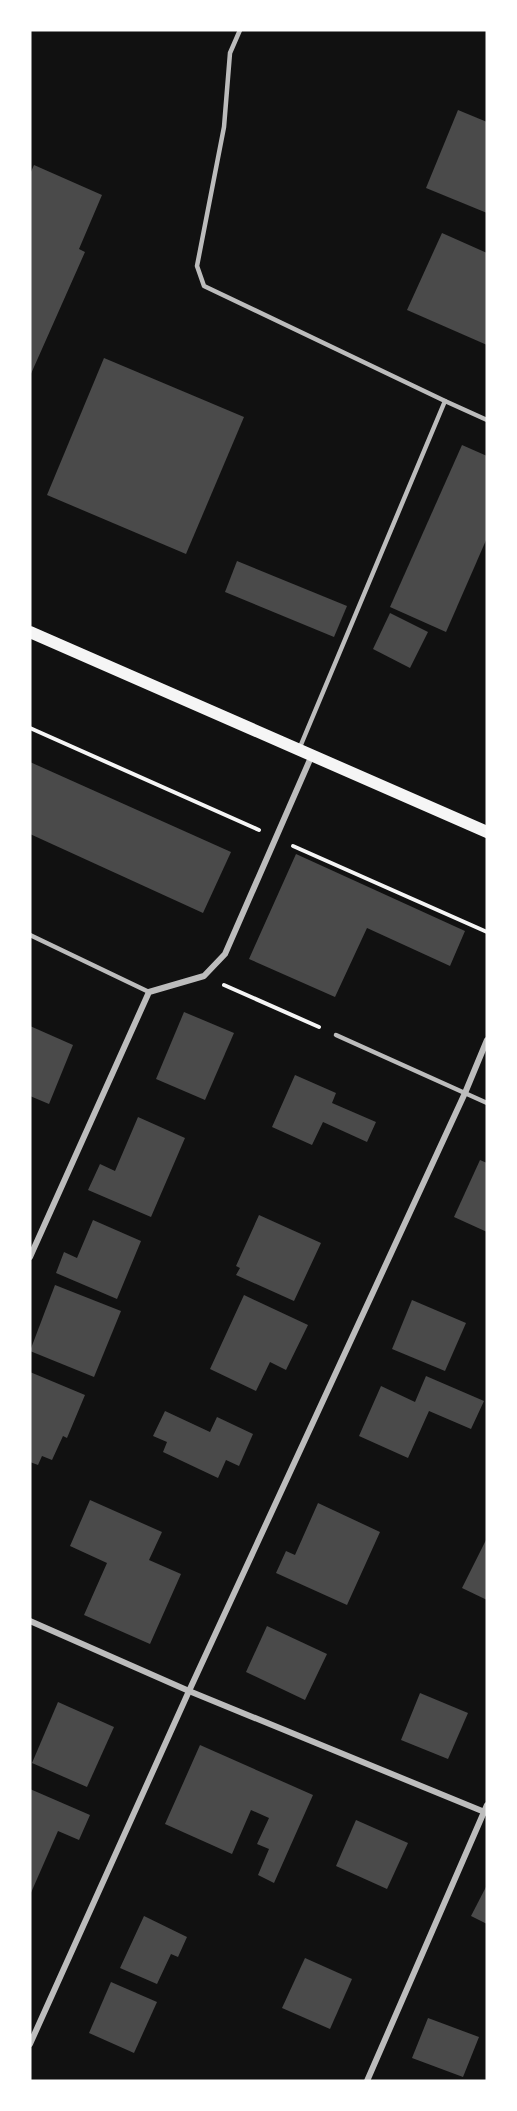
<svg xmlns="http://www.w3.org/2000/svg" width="517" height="2111" viewBox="0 0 517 2111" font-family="'PT Sans Narrow',sans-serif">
  <rect width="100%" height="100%" fill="#111"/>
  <!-- building -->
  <g fill="#4a4a4a">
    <polygon points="458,110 487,122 487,213 426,188"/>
    <polygon points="34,165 102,195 79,249 85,252 30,376 30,174"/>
    <polygon points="442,233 487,253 487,345 407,310"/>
    <polygon points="104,358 244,417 186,554 47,495"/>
    <polygon points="462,445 487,456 487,538 446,632 390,607"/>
    <polygon points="237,561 347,606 334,637 225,592"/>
    <polygon points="390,613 428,632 410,668 373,649"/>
    <polygon points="30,762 231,852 203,913 30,834"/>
    <polygon points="296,854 465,931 450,966 367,928 335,997 249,959"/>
    <polygon points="184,1012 234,1033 205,1100 156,1079"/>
    <polygon points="30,1026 73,1045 49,1104 30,1096"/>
    <polygon points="295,1075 336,1093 332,1103 376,1122 367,1142 323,1122 312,1145 272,1127"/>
    <polygon points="138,1117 185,1138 151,1217 88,1190 100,1164 115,1171"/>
    <polygon points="480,1160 487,1163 487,1232 454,1217"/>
    <polygon points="259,1215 321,1243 294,1301 236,1275 240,1268 236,1266"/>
    <polygon points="93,1220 141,1241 117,1299 56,1273 64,1252 77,1258"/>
    <polygon points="55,1285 121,1311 94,1377 30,1351"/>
    <polygon points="244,1295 308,1325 286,1370 270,1362 256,1391 210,1369"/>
    <polygon points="412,1300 466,1323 445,1371 392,1349"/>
    <polygon points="30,1372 85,1395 67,1438 63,1436 52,1460 42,1456 38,1465 30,1462"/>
    <polygon points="426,1376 484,1401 471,1429 429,1411 408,1458 359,1436 381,1386 415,1402"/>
    <polygon points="165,1411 210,1432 217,1417 253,1434 239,1466 226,1460 218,1478 163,1452 167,1442 153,1436"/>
    <polygon points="90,1500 162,1532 149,1560 181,1574 150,1644 84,1615 107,1563 70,1546"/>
    <polygon points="318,1503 380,1532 347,1605 276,1573 286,1551 295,1555"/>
    <polygon points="487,1538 487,1600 462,1588"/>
    <polygon points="267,1626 327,1654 305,1700 246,1672"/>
    <polygon points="420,1693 468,1713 448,1759 401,1740"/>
    <polygon points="58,1702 114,1727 87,1787 32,1763"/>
    <polygon points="200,1745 313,1795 274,1883 258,1875 269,1849 257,1844 269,1818 251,1810 232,1854 165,1824"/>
    <polygon points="30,1789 90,1815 79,1840 58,1831 30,1895"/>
    <polygon points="356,1820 408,1843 387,1889 336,1866"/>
    <polygon points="487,1885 487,1924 471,1916"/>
    <polygon points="144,1916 187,1937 178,1957 171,1954 157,1984 120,1968"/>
    <polygon points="305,1958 352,1979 330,2029 282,2008"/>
    <polygon points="111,1982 157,2002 134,2053 89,2033"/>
    <polygon points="428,2018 479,2037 463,2077 412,2058"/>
  </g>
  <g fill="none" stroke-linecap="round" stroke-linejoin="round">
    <!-- path -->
    <g stroke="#f5f5f5" stroke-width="4">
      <polyline points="30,728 259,830"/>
      <polyline points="293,846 487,932"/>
      <polyline points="224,985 319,1027"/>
    </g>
    <!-- service -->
    <g stroke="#bcbcbc" stroke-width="4.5">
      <polyline points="240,30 230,53 224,127 197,266 204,286 445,401 300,747"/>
      <polyline points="445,401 487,420"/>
      <polyline points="30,935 149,992"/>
      <polyline points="336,1035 487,1103"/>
    </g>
    <!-- minor -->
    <g stroke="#bcbcbc" stroke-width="6">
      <polyline points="30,1257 149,992 204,976 225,954 312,755"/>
      <polyline points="30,1621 189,1691 487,1813"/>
      <polyline points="30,2044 189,1691 465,1093 487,1040"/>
      <polyline points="367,2081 487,1805"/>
    </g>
    <!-- secondary -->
    <polyline stroke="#f5f5f5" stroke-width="12" points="30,632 487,832"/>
  </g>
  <!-- border -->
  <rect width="517" height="2111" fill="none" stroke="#ffffff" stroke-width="63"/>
</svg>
